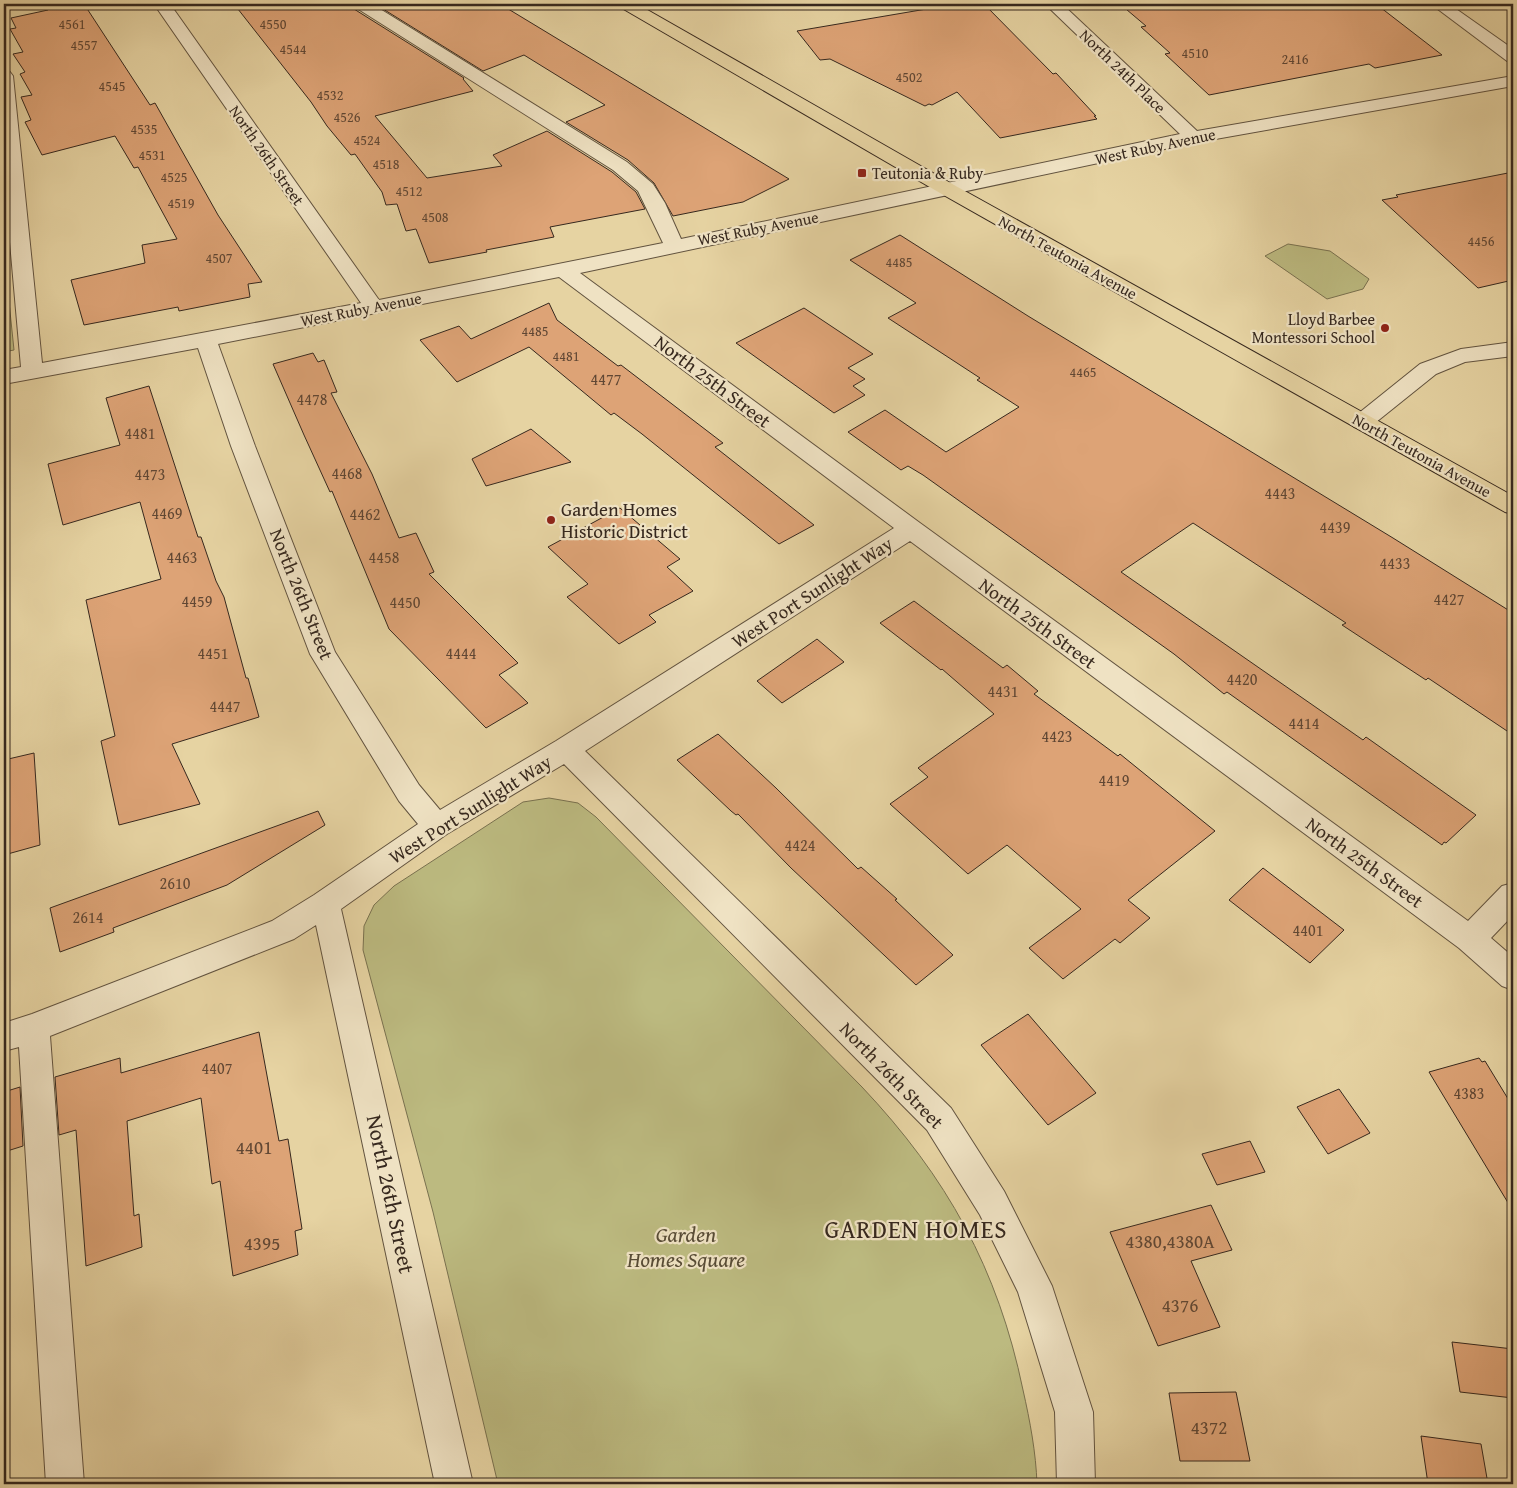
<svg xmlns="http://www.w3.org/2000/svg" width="1517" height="1488" viewBox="0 0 1517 1488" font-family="'Gentium Book Plus',serif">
  <rect width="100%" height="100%" fill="#e6d3a2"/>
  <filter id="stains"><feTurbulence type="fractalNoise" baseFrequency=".004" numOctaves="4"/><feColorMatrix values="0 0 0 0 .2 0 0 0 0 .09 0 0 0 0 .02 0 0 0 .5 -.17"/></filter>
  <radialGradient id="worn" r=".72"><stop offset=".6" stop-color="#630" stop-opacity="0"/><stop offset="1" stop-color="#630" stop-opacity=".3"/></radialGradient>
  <!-- green -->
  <g fill="#bcba80" stroke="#79714f">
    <polygon points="1288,244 1330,251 1369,279 1363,289 1327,299 1265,256"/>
    <polygon points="9,302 14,350 4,352 4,303"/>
    <path d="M549 798 578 803 596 817 862 1087C947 1177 998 1269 1023 1390 1030 1421 1036 1453 1037 1484H498L433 1212 363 950 364 926 374 905 394 886 523 802Z"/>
  </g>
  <!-- building -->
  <g fill="#dda376" stroke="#36281e">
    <polygon points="44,4 84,4 150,105 155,103 218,215 262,282 248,284 250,297 179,311 178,307 84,325 71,280 145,263 142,245 177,239 138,167 134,168 115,136 42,155 25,122 31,120 21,97 32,95 20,74 25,72 13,54 23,52 10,29 16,28 11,18 48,10"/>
    <polygon points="234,4 351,4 354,9 464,78 463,79 473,91 375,116 427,178 502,166 493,155 547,131 612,172 636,192 645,209 550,227 554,237 486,250 487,252 429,263 416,229 406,231 397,204 386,205 382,192 355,154 351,155 327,126 311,102"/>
    <polygon points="375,4 500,4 789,179 743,202 673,216 654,183 628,160 566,122 605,105 524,55 483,71"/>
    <polygon points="956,4 984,4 1053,74 1056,73 1096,116 1094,116 1097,119 1000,138 957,92 932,105 929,104 925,106 830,59 820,60 797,31"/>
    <polygon points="1120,4 1376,4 1442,55 1375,68 1369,64 1209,95 1165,54 1170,53 1141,27 1146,26"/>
    <polygon points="1513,172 1513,280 1478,288 1382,200 1398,197 1396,195"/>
    <polygon points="900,235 1028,316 1393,538 1513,613 1513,735 1428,678 1426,680 1342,625 1346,623 1193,523 1121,572 1363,740 1366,737 1476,815 1446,843 1444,842 1442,845 1227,692 1224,694 1174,654 923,475 908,466 901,470 848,432 885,410 946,452 1019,407 977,380 980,378 888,318 916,303 850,260"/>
    <polygon points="549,303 557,320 618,366 621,365 723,443 715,447 814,525 779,544 642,434 614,413 611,415 529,347 457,382 420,340 459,326 471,339"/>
    <polygon points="804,308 873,354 848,368 865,379 853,386 865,395 834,413 736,343"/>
    <polygon points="313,353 318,362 324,360 337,392 331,393 372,474 399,538 416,533 434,572 429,574 518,663 499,675 528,703 486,728 389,629 332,491 330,492 304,435 273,364"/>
    <polygon points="149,386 198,537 201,537 216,581 224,597 246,678 248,678 259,717 172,744 200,804 119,825 101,741 115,736 86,600 161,579 140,502 63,525 48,464 120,445 106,398"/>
    <polygon points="531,429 571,462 486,486 472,459"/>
    <polygon points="620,508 680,559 667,567 693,591 649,615 656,622 619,644 567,597 588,584 548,547"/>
    <polygon points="914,601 1003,668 1007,665 1038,691 1034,694 1118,756 1120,754 1215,831 1128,900 1150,918 1120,943 1115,939 1063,979 1029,948 1081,909 1007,845 968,874 890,804 928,777 918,768 994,714 942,669 941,670 880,623"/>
    <polygon points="817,639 844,662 782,703 757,681"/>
    <polygon points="718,734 776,788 858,869 861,867 897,899 895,900 953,955 916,985 791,868 738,814 736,815 731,811 677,760"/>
    <polygon points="34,753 40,845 4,855 4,760"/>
    <polygon points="318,811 325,825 227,885 113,928 114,932 60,952 50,908"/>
    <polygon points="1263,868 1344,930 1310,963 1229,900"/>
    <polygon points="1028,1014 1096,1093 1048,1125 981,1045"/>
    <polygon points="259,1032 279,1141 288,1139 302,1229 295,1231 298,1255 233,1276 220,1181 212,1184 201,1098 127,1121 134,1216 139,1214 142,1247 86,1266 76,1130 59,1135 55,1077 120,1058 121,1073"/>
    <polygon points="1479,1058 1482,1062 1485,1061 1513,1107 1513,1211 1429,1072"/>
    <polygon points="20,1087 23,1146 4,1152 4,1092"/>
    <polygon points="1339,1089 1370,1133 1328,1154 1297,1107"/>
    <polygon points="1250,1141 1265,1172 1217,1185 1202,1154"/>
    <polygon points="1211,1205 1232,1250 1191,1261 1220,1327 1158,1346 1110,1232"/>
    <polygon points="1452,1342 1513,1349 1513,1398 1460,1392"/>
    <polygon points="1236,1392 1250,1461 1180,1461 1169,1393"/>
    <polygon points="1421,1436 1481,1444 1488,1484 1428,1484"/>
  </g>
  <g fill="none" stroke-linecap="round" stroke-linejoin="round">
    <defs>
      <g id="minor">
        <path d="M154 4H170L379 300 663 243 638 191 613 170 355 7 353 4H372L627 162 653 184 665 203 681 239 1180 134 1045 4H1062L1197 131 1513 76V86L1193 143 580 273 920 523 1468 921 1502 886 1513 883V915L1491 938 1513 957V990L1502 986 1459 948 910 541 585 751 951 1108 1004 1191 1052 1286 1093 1412 1095 1484H1057L1055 1412 1018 1292 980 1215 927 1130 564 764 447 834 341 909 473 1484H435L316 925 294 939 50 1036 84 1484H46L19 1047 4 1051V1023L32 1014 272 921 314 895 418 824 399 801 310 654 231 446 198 348 4 384V370L21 367 4 174V71L10 72 13 76 42 363 361 303ZM559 277 894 528 556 741 440 810 419 785 335 652 255 446 218 344Z"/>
        <polygon points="1431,4 1449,4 1513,49 1513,62 1507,61"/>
        <polygon points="1513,342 1513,356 1465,362 1436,374 1370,427 1362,429 1354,427 1351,422 1354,417 1420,364 1461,349"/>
      </g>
      <polygon id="major" points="618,4 637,4 954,185 1513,496 1513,514 1505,512 940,193 620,7"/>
    </defs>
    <!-- minor casing -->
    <use href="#minor" stroke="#62533f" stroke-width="2"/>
    <!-- major casing -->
    <use href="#major" stroke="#36281e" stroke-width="2"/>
    <!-- minor -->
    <use href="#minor" fill="#efe2c3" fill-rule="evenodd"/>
    <!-- major -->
    <use href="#major" fill="#e6d3a2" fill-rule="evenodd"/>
  </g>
  <!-- markers -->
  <g fill="#8f2418" stroke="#efe2c3" stroke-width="2">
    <rect x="857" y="168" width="10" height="10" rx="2.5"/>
    <circle cx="1385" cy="328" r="5"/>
    <circle cx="551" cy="520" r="5"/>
  </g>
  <g text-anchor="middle" stroke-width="4.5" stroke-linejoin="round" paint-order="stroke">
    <!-- far-number labels -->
    <g font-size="14" fill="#604734">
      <text x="72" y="29">4561</text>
      <text x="273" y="29">4550</text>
      <text x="84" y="50">4557</text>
      <text x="293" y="54">4544</text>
      <text x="1195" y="58">4510</text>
      <text x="1295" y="64">2416</text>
      <text x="909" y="82">4502</text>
      <text x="112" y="91">4545</text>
      <text x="330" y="100">4532</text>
      <text x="347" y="122">4526</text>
      <text x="144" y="134">4535</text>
      <text x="367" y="145">4524</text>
      <text x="152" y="160">4531</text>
      <text x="386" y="169">4518</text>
      <text x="174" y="182">4525</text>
      <text x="409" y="196">4512</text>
      <text x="181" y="208">4519</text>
      <text x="435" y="222">4508</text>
      <text x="1481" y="246">4456</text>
      <text x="219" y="263">4507</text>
      <text x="899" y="267">4485</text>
      <text x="535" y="336">4485</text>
      <text x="566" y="361">4481</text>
      <text x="1083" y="377">4465</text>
    </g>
    <!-- far-street labels -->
    <g font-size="16" fill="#36281e" stroke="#efe2c3">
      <text transform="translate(1123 71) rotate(44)" y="6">North 24th Place</text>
      <text transform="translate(1155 146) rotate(-12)" y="6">West Ruby Avenue</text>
      <text transform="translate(267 155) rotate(55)" y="6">North 26th Street</text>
      <text transform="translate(758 228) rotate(-11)" y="6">West Ruby Avenue</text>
      <text transform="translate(1068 257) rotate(29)" y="6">North Teutonia Avenue</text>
      <text transform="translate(361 309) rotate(-11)" y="6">West Ruby Avenue</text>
      <text transform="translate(1422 455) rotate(29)" y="6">North Teutonia Avenue</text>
    </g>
    <!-- far-poi labels -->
    <g font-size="16" fill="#36281e" stroke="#efe2c3" text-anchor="start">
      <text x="872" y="179">Teutonia &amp; Ruby</text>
      <text x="1375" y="325" text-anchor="end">Lloyd Barbee<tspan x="1375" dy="18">Montessori School</tspan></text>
    </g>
    <!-- number labels -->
    <g font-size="16" fill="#604734">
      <text x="606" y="385">4477</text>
      <text x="312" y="405">4478</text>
      <text x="140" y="439">4481</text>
      <text x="347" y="479">4468</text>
      <text x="150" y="480">4473</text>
      <text x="1280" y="499">4443</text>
      <text x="167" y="519">4469</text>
      <text x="365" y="520">4462</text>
      <text x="1335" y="533">4439</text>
      <text x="182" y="563">4463</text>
      <text x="384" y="563">4458</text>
      <text x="1395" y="569">4433</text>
      <text x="1449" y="605">4427</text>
      <text x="197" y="607">4459</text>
      <text x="405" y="608">4450</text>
      <text x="213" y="659">4451</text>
      <text x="461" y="659">4444</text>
      <text x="1242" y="685">4420</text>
      <text x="1003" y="697">4431</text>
      <text x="225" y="712">4447</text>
      <text x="1304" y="729">4414</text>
      <text x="1057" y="742">4423</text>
      <text x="1114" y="786">4419</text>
      <text x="800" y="851">4424</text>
      <text x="175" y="889">2610</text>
      <text x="88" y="923">2614</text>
      <text x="1308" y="936">4401</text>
      <text x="217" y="1074">4407</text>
      <text x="1469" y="1099">4383</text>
    </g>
    <!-- street labels -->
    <g font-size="19" fill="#36281e" stroke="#efe2c3">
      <text transform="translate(713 381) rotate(37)" y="7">North 25th Street</text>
      <text transform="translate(812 592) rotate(-33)" y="7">West Port Sunlight Way</text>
      <text transform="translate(302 594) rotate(68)" y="7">North 26th Street</text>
      <text transform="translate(1038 623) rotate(36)" y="7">North 25th Street</text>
      <text transform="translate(470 809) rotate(-32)" y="7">West Port Sunlight Way</text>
      <text transform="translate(1365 862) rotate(36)" y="7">North 25th Street</text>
      <text transform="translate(892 1075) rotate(46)" y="7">North 26th Street</text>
    </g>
    <!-- poi labels -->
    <g font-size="19" fill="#36281e" stroke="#efe2c3" text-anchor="start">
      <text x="561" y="516">Garden Homes<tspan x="561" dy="22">Historic District</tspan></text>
    </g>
    <!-- near-number labels -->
    <g font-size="19" fill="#604734">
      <text x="254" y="1154">4401</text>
      <text x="1170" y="1248">4380,4380A</text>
      <text x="262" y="1250">4395</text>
      <text x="1180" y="1312">4376</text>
      <text x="1209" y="1434">4372</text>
    </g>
    <!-- near-street labels -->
    <g font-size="22" fill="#36281e" stroke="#efe2c3">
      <text transform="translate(391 1194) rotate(78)" y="8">North 26th Street</text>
    </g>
    <!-- near-park labels -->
    <g font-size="22" font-style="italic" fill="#584c36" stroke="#efe2c3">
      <text x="686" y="1242">Garden<tspan x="686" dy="25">Homes Square</tspan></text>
    </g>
    <!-- near-quarter labels -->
    <g font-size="25" letter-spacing="1" fill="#36281e" stroke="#efe2c3">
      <text x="916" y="1238">GARDEN HOMES</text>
    </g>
  </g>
  <!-- margin -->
  <rect width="1517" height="1488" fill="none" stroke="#e6d3a2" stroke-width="20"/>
  <rect x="5" y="5" width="1507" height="1478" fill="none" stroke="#36281e" stroke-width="2.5"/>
  <rect x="10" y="10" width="1497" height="1468" fill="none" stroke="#36281e"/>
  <rect width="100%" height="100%" filter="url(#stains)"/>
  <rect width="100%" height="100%" fill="url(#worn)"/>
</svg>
